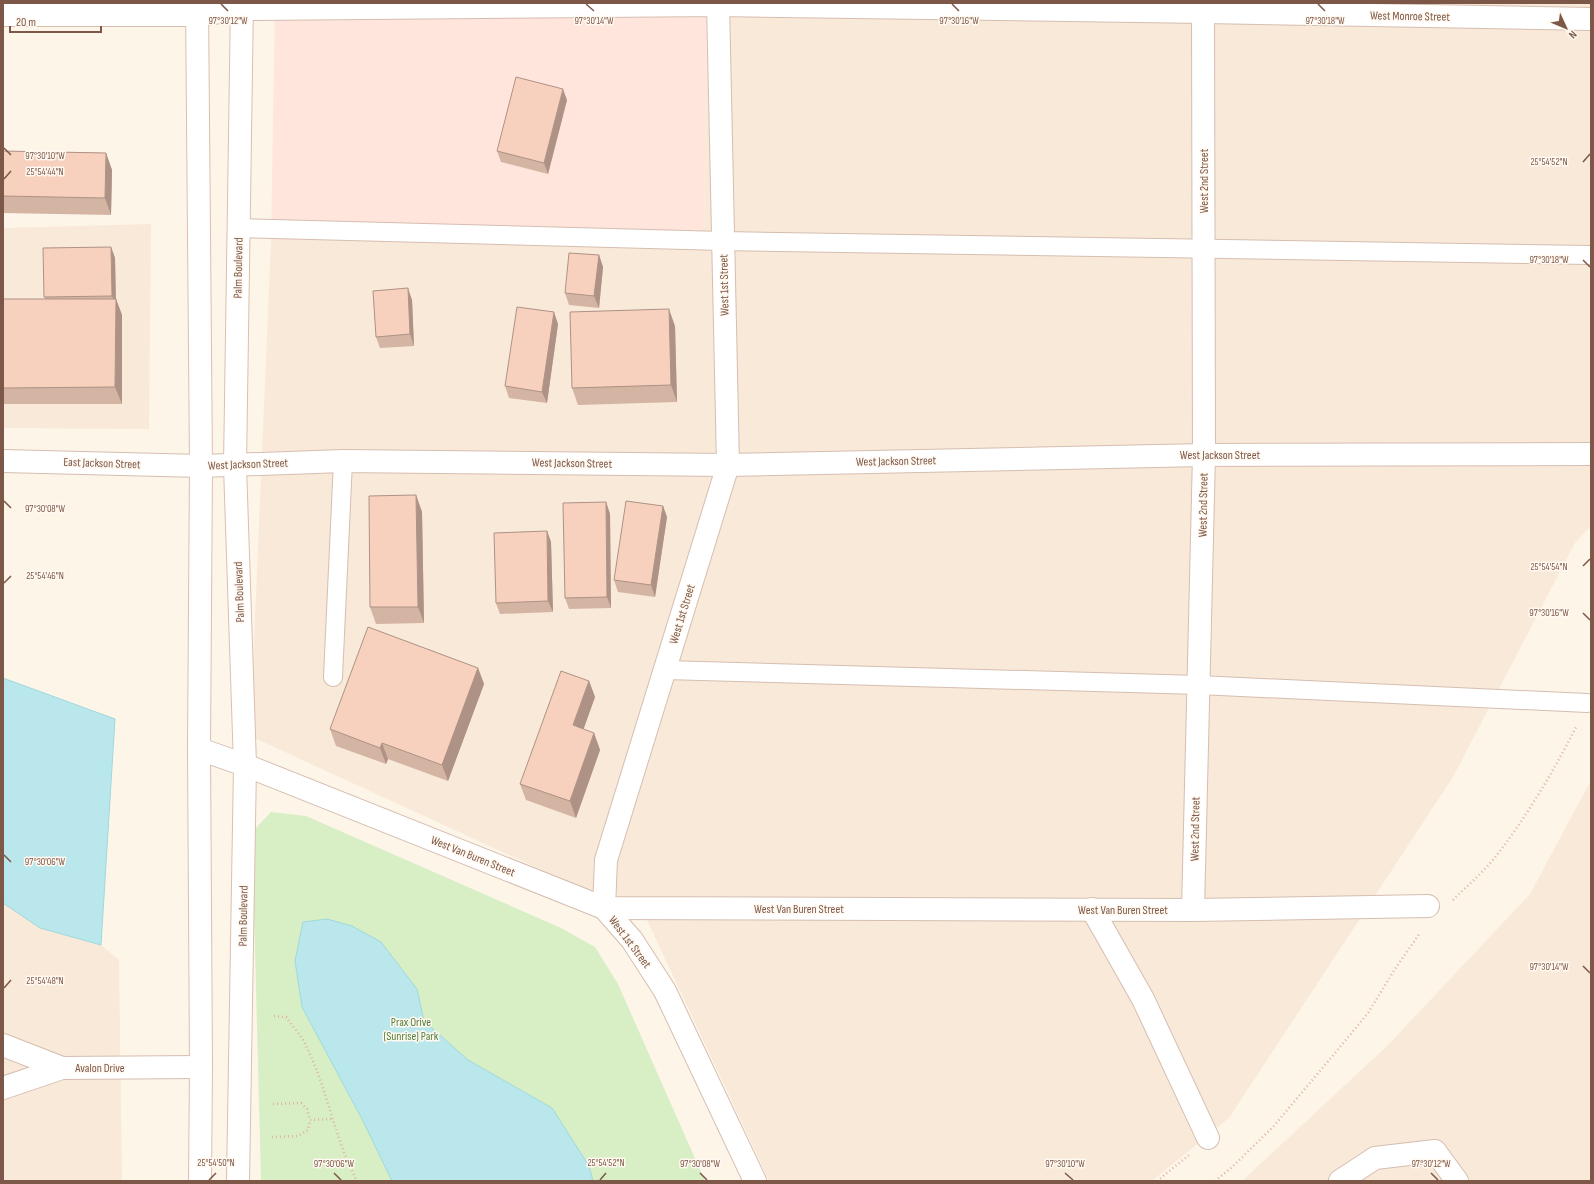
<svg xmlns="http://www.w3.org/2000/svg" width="1594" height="1184" viewBox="0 0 1594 1184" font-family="'Sofia Sans Condensed',sans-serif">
  <rect width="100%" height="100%" fill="#fef5e9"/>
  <!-- residential -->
  <g fill="#f9e9d9">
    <polygon points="707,3 1591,3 1591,526 1575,543 1453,777 1229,1118 1152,1181 769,1181 646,918 250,736 271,241 704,229"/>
    <polygon points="151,224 149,429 3,428 3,228"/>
    <polygon points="1591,780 1591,1181 1242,1181 1387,1046 1530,894"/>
    <polygon points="3,903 40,928 101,945 119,960 122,1181 3,1181"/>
  </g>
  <!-- commercial -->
  <polygon fill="#ffe5dc" points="275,3 707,3 704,229 271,241"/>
  <!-- green -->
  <polygon fill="#d8eec5" points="271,812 306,816 561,928 595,947 618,984 705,1181 261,1181 252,832"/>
  <!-- water -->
  <g fill="#bae7eb" stroke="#a0d8de">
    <polygon points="3,678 115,719 101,945 40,928 3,903"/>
    <polygon points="327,919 352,926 381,942 417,989 424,1021 468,1060 552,1108 589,1166 593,1181 392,1181 363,1121 302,1007 295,961 303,922"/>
  </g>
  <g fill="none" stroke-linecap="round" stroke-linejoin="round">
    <defs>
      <g id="lane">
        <polyline points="239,228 723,241 1591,255"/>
        <polyline points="665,670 1199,685 1587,703"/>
        <polyline points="333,677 343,461"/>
      </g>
      <g id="street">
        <polyline points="718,3 728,465 606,860 604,908 632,940 665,991 755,1181"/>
        <polyline points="3,15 197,15 242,9 718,5 1204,12 1591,19"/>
        <polyline points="3,461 201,466 343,461 728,465 1204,455 1591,454"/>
        <polyline points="199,749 245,765 604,908 1193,910 1428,906"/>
        <polyline points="1092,909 1143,999 1208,1138"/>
        <polyline points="1193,910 1204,455 1203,3"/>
        <polyline points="3,1045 62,1068"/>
        <polyline points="3,1088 62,1068 201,1067"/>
        <polyline points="1340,1181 1375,1158 1435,1151 1457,1181"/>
      </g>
      <g id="secondary">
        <polyline points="197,3 201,466 199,749 201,1067 200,1181"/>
        <polyline points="238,1181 245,765 235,466 242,3"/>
      </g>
    </defs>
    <!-- lane casing -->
    <use href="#lane" stroke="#d5beb0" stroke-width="20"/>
    <!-- street casing -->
    <use href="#street" stroke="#d5beb0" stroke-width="24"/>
    <!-- secondary casing -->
    <use href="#secondary" stroke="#dbbfaf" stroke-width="24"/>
    <!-- path -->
    <g stroke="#ddb4a0" stroke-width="2.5" stroke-dasharray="1 3" stroke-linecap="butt">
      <path d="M1453 900C1469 884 1487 869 1500 851 1528 814 1555 769 1576 727"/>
      <path d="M274 1016 286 1017C291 1024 298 1032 303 1040 327 1084 333 1136 357 1181"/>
      <polyline points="273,1104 301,1103 307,1109 310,1120"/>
      <polyline points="272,1137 298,1136 308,1130 310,1120 333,1119"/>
      <polyline points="1157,1181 1189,1155"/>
      <polyline points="1215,1181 1231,1168 1273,1127 1335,1053 1368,1013 1395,969 1420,933"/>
    </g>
    <!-- lane -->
    <use href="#lane" stroke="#fff" stroke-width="18"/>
    <!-- street -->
    <use href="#street" stroke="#fff" stroke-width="22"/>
    <!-- secondary -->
    <use href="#secondary" stroke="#fff" stroke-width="22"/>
  </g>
  <!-- wall -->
  <g fill="#d4b4a3">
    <polygon points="567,100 548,174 501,162 497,151"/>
    <polygon points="3,151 106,153 112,170 111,215 3,213"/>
    <polygon points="111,247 115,258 116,299 122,315 122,404 3,404 3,299 45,299 44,297"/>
    <polygon points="599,255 603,267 599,308 569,305 565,293"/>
    <polygon points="412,300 414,346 380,348 376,337"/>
    <polygon points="558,324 547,403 509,398 505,386"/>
    <polygon points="675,326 677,402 578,405 572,388"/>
    <polygon points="416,495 422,512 424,623 376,624 370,607"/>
    <polygon points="606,502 610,514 611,608 569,609 565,598"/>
    <polygon points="663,506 667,517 655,597 618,592 614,580"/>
    <polygon points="547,531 551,542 553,612 500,614 496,603"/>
    <polygon points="478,668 484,684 448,781 388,759 386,764 336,746 330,729"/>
    <polygon points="589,681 595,697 583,729 594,733 600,750 576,818 526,800 520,784"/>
  </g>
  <!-- shaded-wall -->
  <g fill="#ad9285">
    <polygon points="563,89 567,100 548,174 544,163"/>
    <polygon points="106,153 112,170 111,215 105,198"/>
    <polygon points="111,247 115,258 116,307 112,296"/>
    <polygon points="599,255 603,267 599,308 594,296"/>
    <polygon points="408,288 412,300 414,346 410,334"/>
    <polygon points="116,299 122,315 122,404 115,387"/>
    <polygon points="669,309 675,326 677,402 671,385"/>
    <polygon points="554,312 558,324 547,403 542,392"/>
    <polygon points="416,495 422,512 424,623 418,607"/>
    <polygon points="606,502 610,514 611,608 607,597"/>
    <polygon points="663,506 667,517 655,597 651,585"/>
    <polygon points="547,531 551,542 553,612 548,601"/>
    <polygon points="478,668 484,684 448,781 442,765"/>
    <polygon points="589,681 595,697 579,742 573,725"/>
    <polygon points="594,733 600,750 576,818 570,801"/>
    <polygon points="382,743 388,759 386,764 380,748"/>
  </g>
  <!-- building -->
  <g fill="#f7d1be" stroke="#ad9285">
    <polygon points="516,77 563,89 544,163 497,151"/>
    <polygon points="3,151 106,153 105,198 3,196"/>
    <polygon points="111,247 112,296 44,297 43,248"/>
    <polygon points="569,253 599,255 594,296 565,293"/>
    <polygon points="408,288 410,334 376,337 373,291"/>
    <polygon points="3,299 116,299 115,387 3,388"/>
    <polygon points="517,307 554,312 542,392 505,386"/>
    <polygon points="669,309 671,385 572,388 570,312"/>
    <polygon points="416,495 418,607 370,607 369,496"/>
    <polygon points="626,501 663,506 651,585 614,580"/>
    <polygon points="606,502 607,597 565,598 563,503"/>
    <polygon points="547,531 548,601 496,603 494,533"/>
    <polygon points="368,627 478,668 442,765 382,743 380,748 330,729"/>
    <polygon points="561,671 589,681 573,725 594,733 570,801 520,784"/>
  </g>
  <!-- ticks -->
  <path fill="none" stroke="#7d5849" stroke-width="1.5" d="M221 4 228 11M586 4 594 11M952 4 959 11M1318 4 1325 11M4 148 11 155M1583 162 1590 154M4 179 11 171M1583 260 1590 267M4 501 11 508M1583 566 1590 559M4 583 11 576M1583 613 1590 620M4 855 11 862M1583 966 1590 973M4 988 11 980M334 1173 341 1180M700 1173 707 1180M1065 1173 1073 1180M1431 1173 1438 1180M209 1180 216 1173M600 1180 606 1173"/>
  <g text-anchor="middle" stroke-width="3" stroke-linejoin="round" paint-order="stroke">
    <!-- street labels -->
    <g font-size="12" fill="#7d5849" stroke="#fff9f1">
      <text transform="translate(1410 16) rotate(1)" y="4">West Monroe Street</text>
      <text transform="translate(1204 181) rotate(-90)" y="4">West 2nd Street</text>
      <text transform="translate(238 268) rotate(-89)" y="4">Palm Boulevard</text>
      <text transform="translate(724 285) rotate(-91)" y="4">West 1st Street</text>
      <text x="1220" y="459">West Jackson Street</text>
      <text transform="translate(896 461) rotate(-1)" y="4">West Jackson Street</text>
      <text transform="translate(102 463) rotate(2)" y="4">East Jackson Street</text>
      <text transform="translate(572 463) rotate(1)" y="4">West Jackson Street</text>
      <text transform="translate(248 464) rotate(-2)" y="4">West Jackson Street</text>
      <text transform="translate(1203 505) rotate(-89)" y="4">West 2nd Street</text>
      <text transform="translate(239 592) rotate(-92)" y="4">Palm Boulevard</text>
      <text transform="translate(682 614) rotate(-73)" y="4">West 1st Street</text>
      <text transform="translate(1195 829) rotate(-89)" y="4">West 2nd Street</text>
      <text transform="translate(473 856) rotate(22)" y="4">West Van Buren Street</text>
      <text x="799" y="913">West Van Buren Street</text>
      <text x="1123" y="914">West Van Buren Street</text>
      <text transform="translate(243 916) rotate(-89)" y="4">Palm Boulevard</text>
      <text transform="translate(630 942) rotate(53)" y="4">West 1st Street</text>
      <text x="100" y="1072">Avalon Drive</text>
    </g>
    <!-- park labels -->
    <g font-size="12" fill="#537d3c" stroke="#fff9f1">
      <text x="411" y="1026">Prax Orive<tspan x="411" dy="14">(Sunrise) Park</tspan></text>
    </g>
  </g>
  <g font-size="10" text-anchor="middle" fill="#7d5849" stroke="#fff9f1" stroke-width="3" stroke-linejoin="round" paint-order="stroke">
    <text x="228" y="24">97°30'12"W</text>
    <text x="594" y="24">97°30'14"W</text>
    <text x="959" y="24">97°30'16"W</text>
    <text x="1325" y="24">97°30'18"W</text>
    <text x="45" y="159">97°30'10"W</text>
    <text x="1549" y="165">25°54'52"N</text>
    <text x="45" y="175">25°54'44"N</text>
    <text x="1549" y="263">97°30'18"W</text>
    <text x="45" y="512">97°30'08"W</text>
    <text x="1549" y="570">25°54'54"N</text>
    <text x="45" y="579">25°54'46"N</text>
    <text x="1549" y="616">97°30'16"W</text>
    <text x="45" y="865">97°30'06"W</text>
    <text x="1549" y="970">97°30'14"W</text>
    <text x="45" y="984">25°54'48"N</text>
    <text x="216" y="1166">25°54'50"N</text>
    <text x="606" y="1166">25°54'52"N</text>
    <text x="334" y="1167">97°30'06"W</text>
    <text x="700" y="1167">97°30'08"W</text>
    <text x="1065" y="1167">97°30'10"W</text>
    <text x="1431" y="1167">97°30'12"W</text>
  </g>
  <!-- border -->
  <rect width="1594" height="1184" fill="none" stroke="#7d5849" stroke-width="8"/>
  <!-- north arrow -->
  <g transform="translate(1566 28) rotate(134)" stroke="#fff9f1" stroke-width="3" paint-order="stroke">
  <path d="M0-3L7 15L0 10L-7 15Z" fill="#7d5849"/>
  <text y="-6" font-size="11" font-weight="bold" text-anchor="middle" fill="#7d5849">N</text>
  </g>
  <!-- scale -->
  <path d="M10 26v6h91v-6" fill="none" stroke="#7d5849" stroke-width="2"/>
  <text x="16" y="26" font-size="12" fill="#7d5849" stroke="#fff9f1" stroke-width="3" paint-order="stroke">20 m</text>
</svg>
